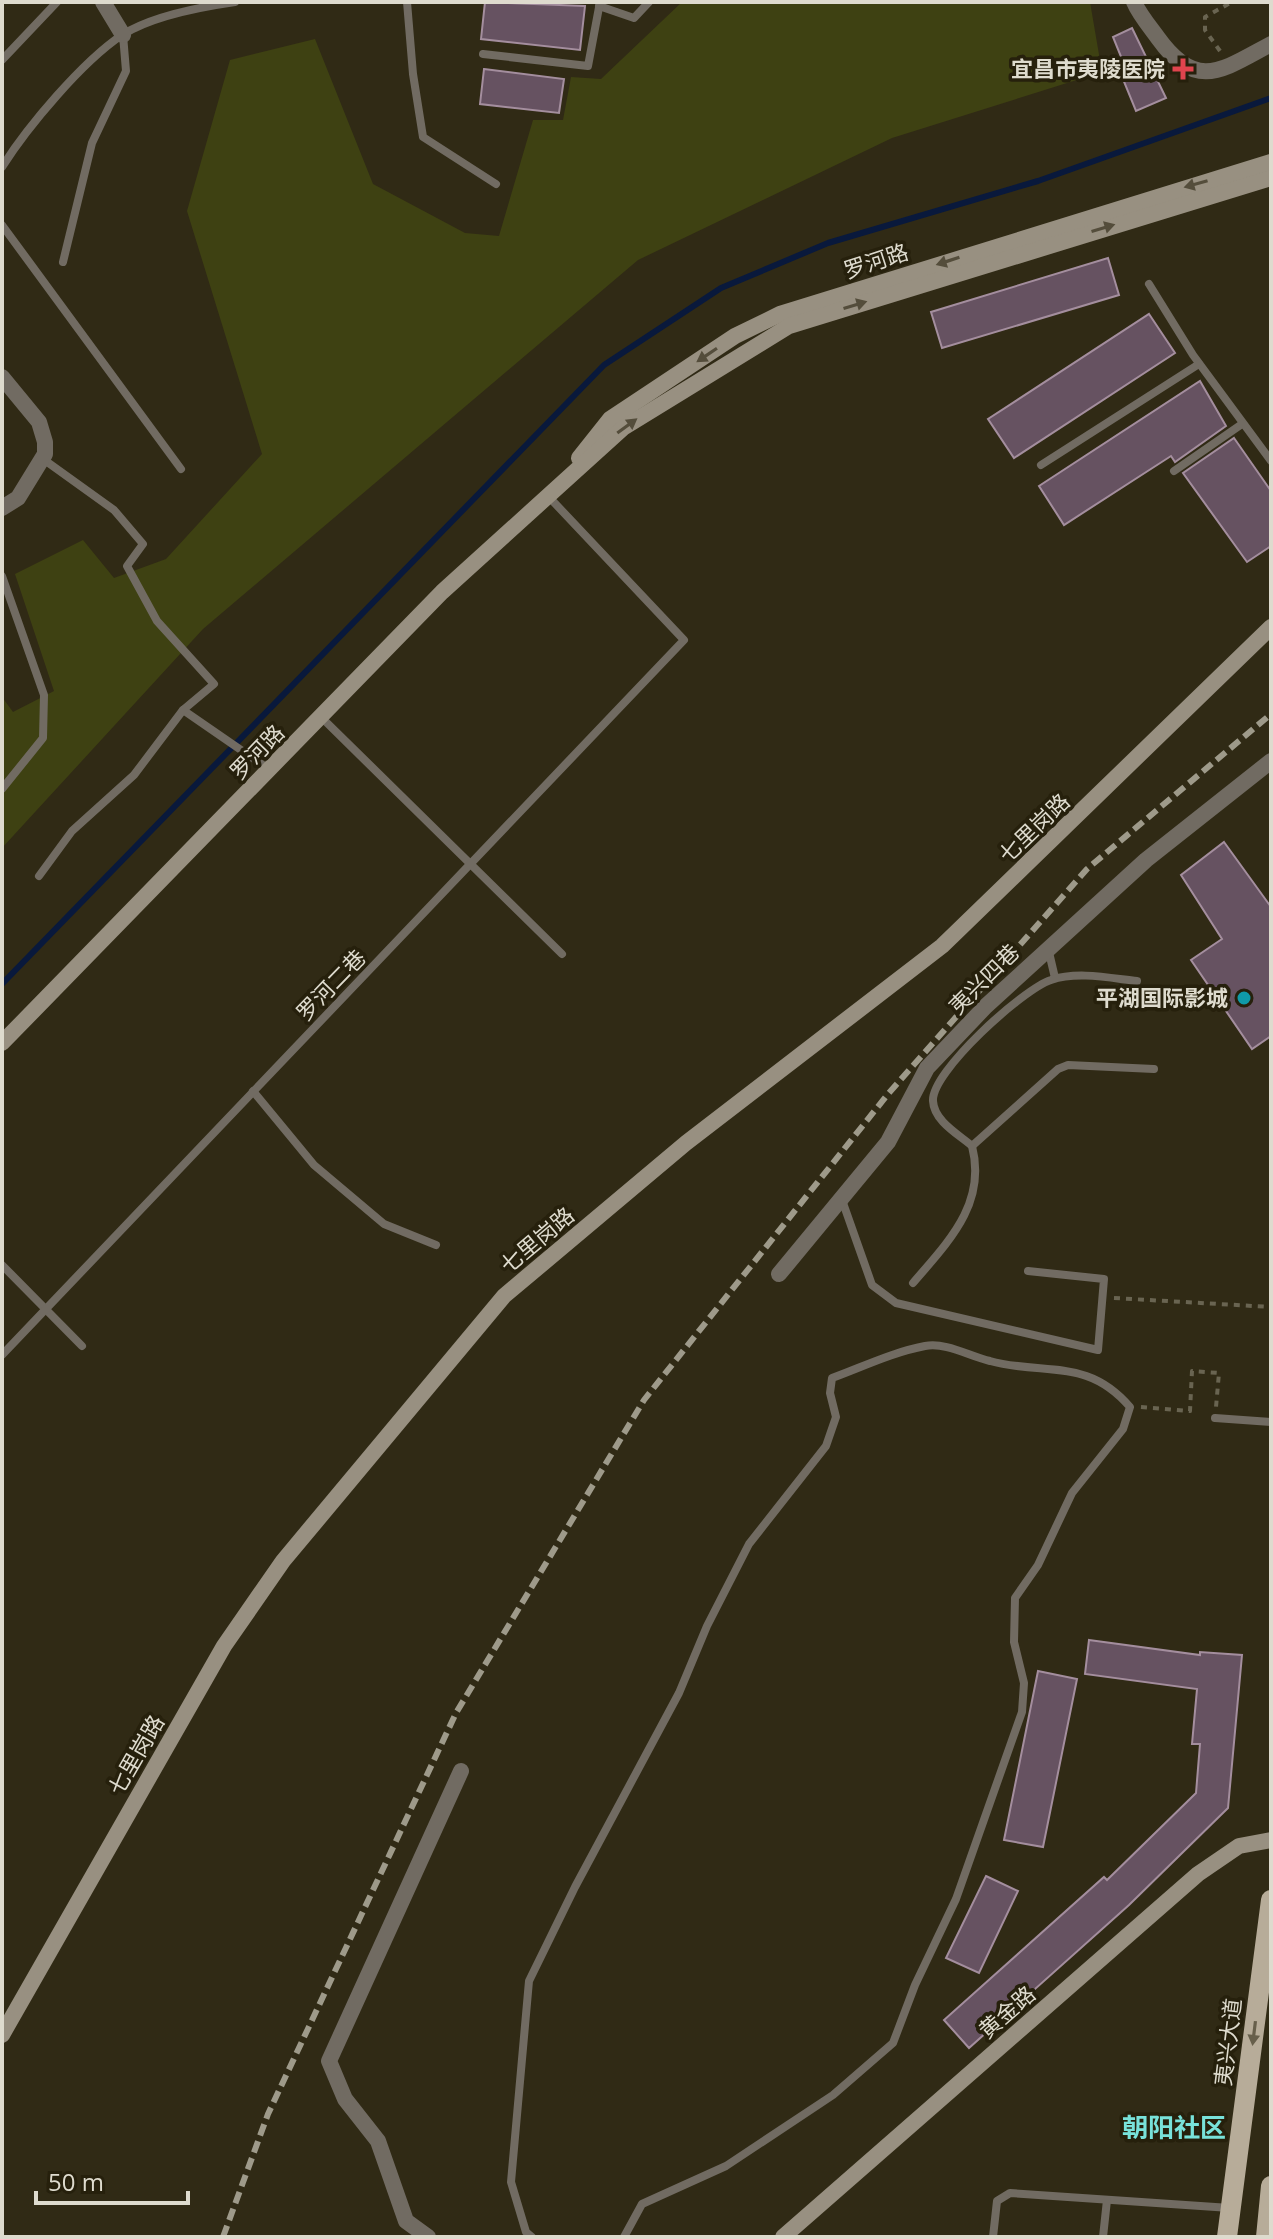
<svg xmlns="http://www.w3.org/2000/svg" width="1273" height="2239" viewBox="0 0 1273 2239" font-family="'Open Sans','Noto Sans SC',sans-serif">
  <rect width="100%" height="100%" fill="#302a15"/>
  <!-- green -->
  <polygon fill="#3e4112" points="682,2 1090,2 1102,72 892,138 638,260 203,629 2,848 2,697 13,712 54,691 15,574 83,540 114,578 166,559 262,454 187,211 230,60 315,39 373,184 465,233 499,236 533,120 563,120 571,77 601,79"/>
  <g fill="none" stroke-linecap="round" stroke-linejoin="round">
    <!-- stream -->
    <polyline stroke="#09193c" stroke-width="6" points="2,984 604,365 721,288 828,243 1038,181 1271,98"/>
  </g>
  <!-- building -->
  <g fill="#665261" stroke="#a48e9e" stroke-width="2">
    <polygon points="485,2 585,6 580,50 481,39"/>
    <polygon points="1132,28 1166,98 1136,111 1118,67 1124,64 1113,37"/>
    <polygon points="484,69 564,79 559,113 480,104"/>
    <polygon points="1108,258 1119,295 942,348 931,312"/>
    <polygon points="1149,314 1175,353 1014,458 988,419"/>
    <polygon points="1200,381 1226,426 1175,462 1171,456 1064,525 1039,486"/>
    <polygon points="1234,438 1271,491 1271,546 1247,562 1183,473"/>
    <polygon points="1224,842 1271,907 1271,1036 1252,1049 1191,960 1222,939 1181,875"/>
    <polygon points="1089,1640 1200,1655 1200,1652 1242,1655 1228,1808 1129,1905 969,2048 944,2020 1104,1877 1107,1880 1196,1793 1200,1744 1192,1744 1197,1689 1085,1674"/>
    <polygon points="1038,1671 1077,1679 1043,1847 1004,1840"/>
    <polygon points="986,1876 1018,1891 979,1973 946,1958"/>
  </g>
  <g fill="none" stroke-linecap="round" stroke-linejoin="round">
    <!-- path -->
    <g stroke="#696451" stroke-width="4" stroke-dasharray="6 6" stroke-linecap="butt">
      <polyline points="1220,51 1205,30 1205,17 1232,2"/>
      <polyline points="1114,1298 1271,1307"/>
      <polyline points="1141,1407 1190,1411 1192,1371 1219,1373 1216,1407"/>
    </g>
    <!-- lane -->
    <g stroke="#716b62" stroke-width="8">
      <polyline points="407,2 413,74 423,137 496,184"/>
      <polyline points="599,6 634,18 649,2"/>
      <polyline points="483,54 588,66 600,2"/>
      <polyline points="2,60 57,2"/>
      <path d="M2 167C28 126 82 62 122 35 152 16 200 7 235 2"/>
      <polyline points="2,225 181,469"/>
      <polyline points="63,262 92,143 126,71 123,35"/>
      <polyline points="1149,284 1193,355 1271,461"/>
      <polyline points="1041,465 1199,364"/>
      <polyline points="1174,471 1242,424"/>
      <polyline points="2,576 44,695 43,738 2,789"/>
      <polyline points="183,710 270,770"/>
      <polyline points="321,717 562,954"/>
      <polyline points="39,876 72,831 134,775 183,710 214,684 157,621 127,566 143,544 114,510 43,459"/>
      <polyline points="1048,948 1055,978"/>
      <polyline points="253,1091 314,1165 384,1224 436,1245"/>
      <polyline points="972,1146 1058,1069 1068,1065 1154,1069"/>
      <polyline points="842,1200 872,1285 896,1303 1098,1350 1104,1279 1028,1271"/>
      <polyline points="2,1265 82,1346"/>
      <path d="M913 1283C948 1242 987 1204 972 1146 958 1134 934 1121 933 1101 931 1072 1023 989 1051 980 1077 971 1110 978 1137 981"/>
      <polyline points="2,1355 684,640 548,496"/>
      <polyline points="1215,1418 1271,1422"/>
      <path d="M532 2237 526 2232 511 2182 529 1981 575 1887 679 1693 707 1626 749 1544 826 1446 836 1417 830 1393 832 1378C862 1367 893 1352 925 1346 946 1342 969 1356 990 1361 1046 1376 1087 1357 1130 1407L1123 1429 1072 1493 1038 1565 1015 1598 1014 1642 1024 1683 1022 1712 956 1899 915 1985 893 2043 833 2095 726 2166 642 2204 624 2237"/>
      <polyline points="993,2237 997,2201 1010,2193 1230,2208"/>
      <polyline points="1103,2237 1107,2200"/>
    </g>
    <!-- street -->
    <g stroke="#716b62" stroke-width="16">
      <polyline points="103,2 123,35"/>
      <path d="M1134 2C1139 14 1150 27 1158 38 1197 92 1222 70 1271 44"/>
      <polyline points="2,377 39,422 45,442 45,454 18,498 2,508"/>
      <polyline points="779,1274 888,1142 927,1068 986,1006 1146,860 1271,761"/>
      <polyline points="428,2237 406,2221 378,2141 345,2099 329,2061 461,1771"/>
    </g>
    <!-- secondary -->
    <g stroke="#989081" stroke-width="16">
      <polyline points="579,458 610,419 735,336 780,314 1271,162"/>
      <polyline points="2,1043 442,592 623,428 789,326 1271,178"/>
      <polyline points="2,2035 224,1646 283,1561 504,1296 686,1143 942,946 1271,627"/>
      <polyline points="783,2237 1198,1874 1239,1846 1271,1840"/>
    </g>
    <!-- primary -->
    <g stroke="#b7ac99" stroke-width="20">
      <polyline points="1227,2237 1271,1900"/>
      <polyline points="1266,2237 1271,2186"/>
    </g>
    <!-- rail -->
    <polyline stroke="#9e9a8a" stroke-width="6" stroke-dasharray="12 6" stroke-linecap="butt" points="223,2237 268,2114 456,1713 644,1400 888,1094 1087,869 1271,714"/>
  </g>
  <!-- one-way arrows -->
  <defs><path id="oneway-solid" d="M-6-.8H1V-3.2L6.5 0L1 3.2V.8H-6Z" transform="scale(2)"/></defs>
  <g fill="#544d3b">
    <use href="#oneway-solid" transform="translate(1196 184) rotate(164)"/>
    <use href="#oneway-solid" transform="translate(1103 228) rotate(-17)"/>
    <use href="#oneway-solid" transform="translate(948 261) rotate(162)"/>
    <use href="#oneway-solid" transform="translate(855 305) rotate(-17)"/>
    <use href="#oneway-solid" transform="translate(707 355) rotate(146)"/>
    <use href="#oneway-solid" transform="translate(627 426) rotate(-36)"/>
  </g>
  <use fill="#675f4b" href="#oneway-solid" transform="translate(1254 2033) rotate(97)"/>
  <!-- markers -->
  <path fill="#e0444e" stroke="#26200c" stroke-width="3" d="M1179 57h8v8h8v8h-8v8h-8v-8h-8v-8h8z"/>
  <circle fill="#0f9aa8" stroke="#26200c" stroke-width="3" cx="1244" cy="998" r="8"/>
  <g text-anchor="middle" stroke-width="7" stroke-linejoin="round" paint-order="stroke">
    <!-- poi labels -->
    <g font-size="22" font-weight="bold" fill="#dedbce" stroke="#26200c" text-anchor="end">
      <text x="1165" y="77">宜昌市夷陵医院</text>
      <text x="1228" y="1006">平湖国际影城</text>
    </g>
    <!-- street labels -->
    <g font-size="22" fill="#dedbce" stroke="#26200c">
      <text transform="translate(876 261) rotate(-18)" y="8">罗河路</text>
      <text transform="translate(257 752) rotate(-46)" y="8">罗河路</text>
      <text transform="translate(1034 828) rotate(-44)" y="8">七里岗路</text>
      <text transform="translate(984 979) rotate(-45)" y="8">夷兴四巷</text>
      <text transform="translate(331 985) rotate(-46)" y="8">罗河二巷</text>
      <text transform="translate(537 1240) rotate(-40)" y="8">七里岗路</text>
      <text transform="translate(136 1755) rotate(-60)" y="8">七里岗路</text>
      <text transform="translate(1007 2012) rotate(-41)" y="8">黄金路</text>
      <text transform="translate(1228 2042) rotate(-83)" y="8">夷兴大道</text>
    </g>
    <!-- quarter labels -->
    <g font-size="26" font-weight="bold" fill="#78e2da" stroke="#26200c">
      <text x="1174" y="2137">朝阳社区</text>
    </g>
  </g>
  <!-- border -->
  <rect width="1273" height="2239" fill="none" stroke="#dedbce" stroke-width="8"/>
  <!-- scale -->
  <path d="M36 2191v12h152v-12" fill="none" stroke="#dedbce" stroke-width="4"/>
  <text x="48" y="2191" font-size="24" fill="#dedbce" stroke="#26200c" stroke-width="6" paint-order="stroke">50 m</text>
</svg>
